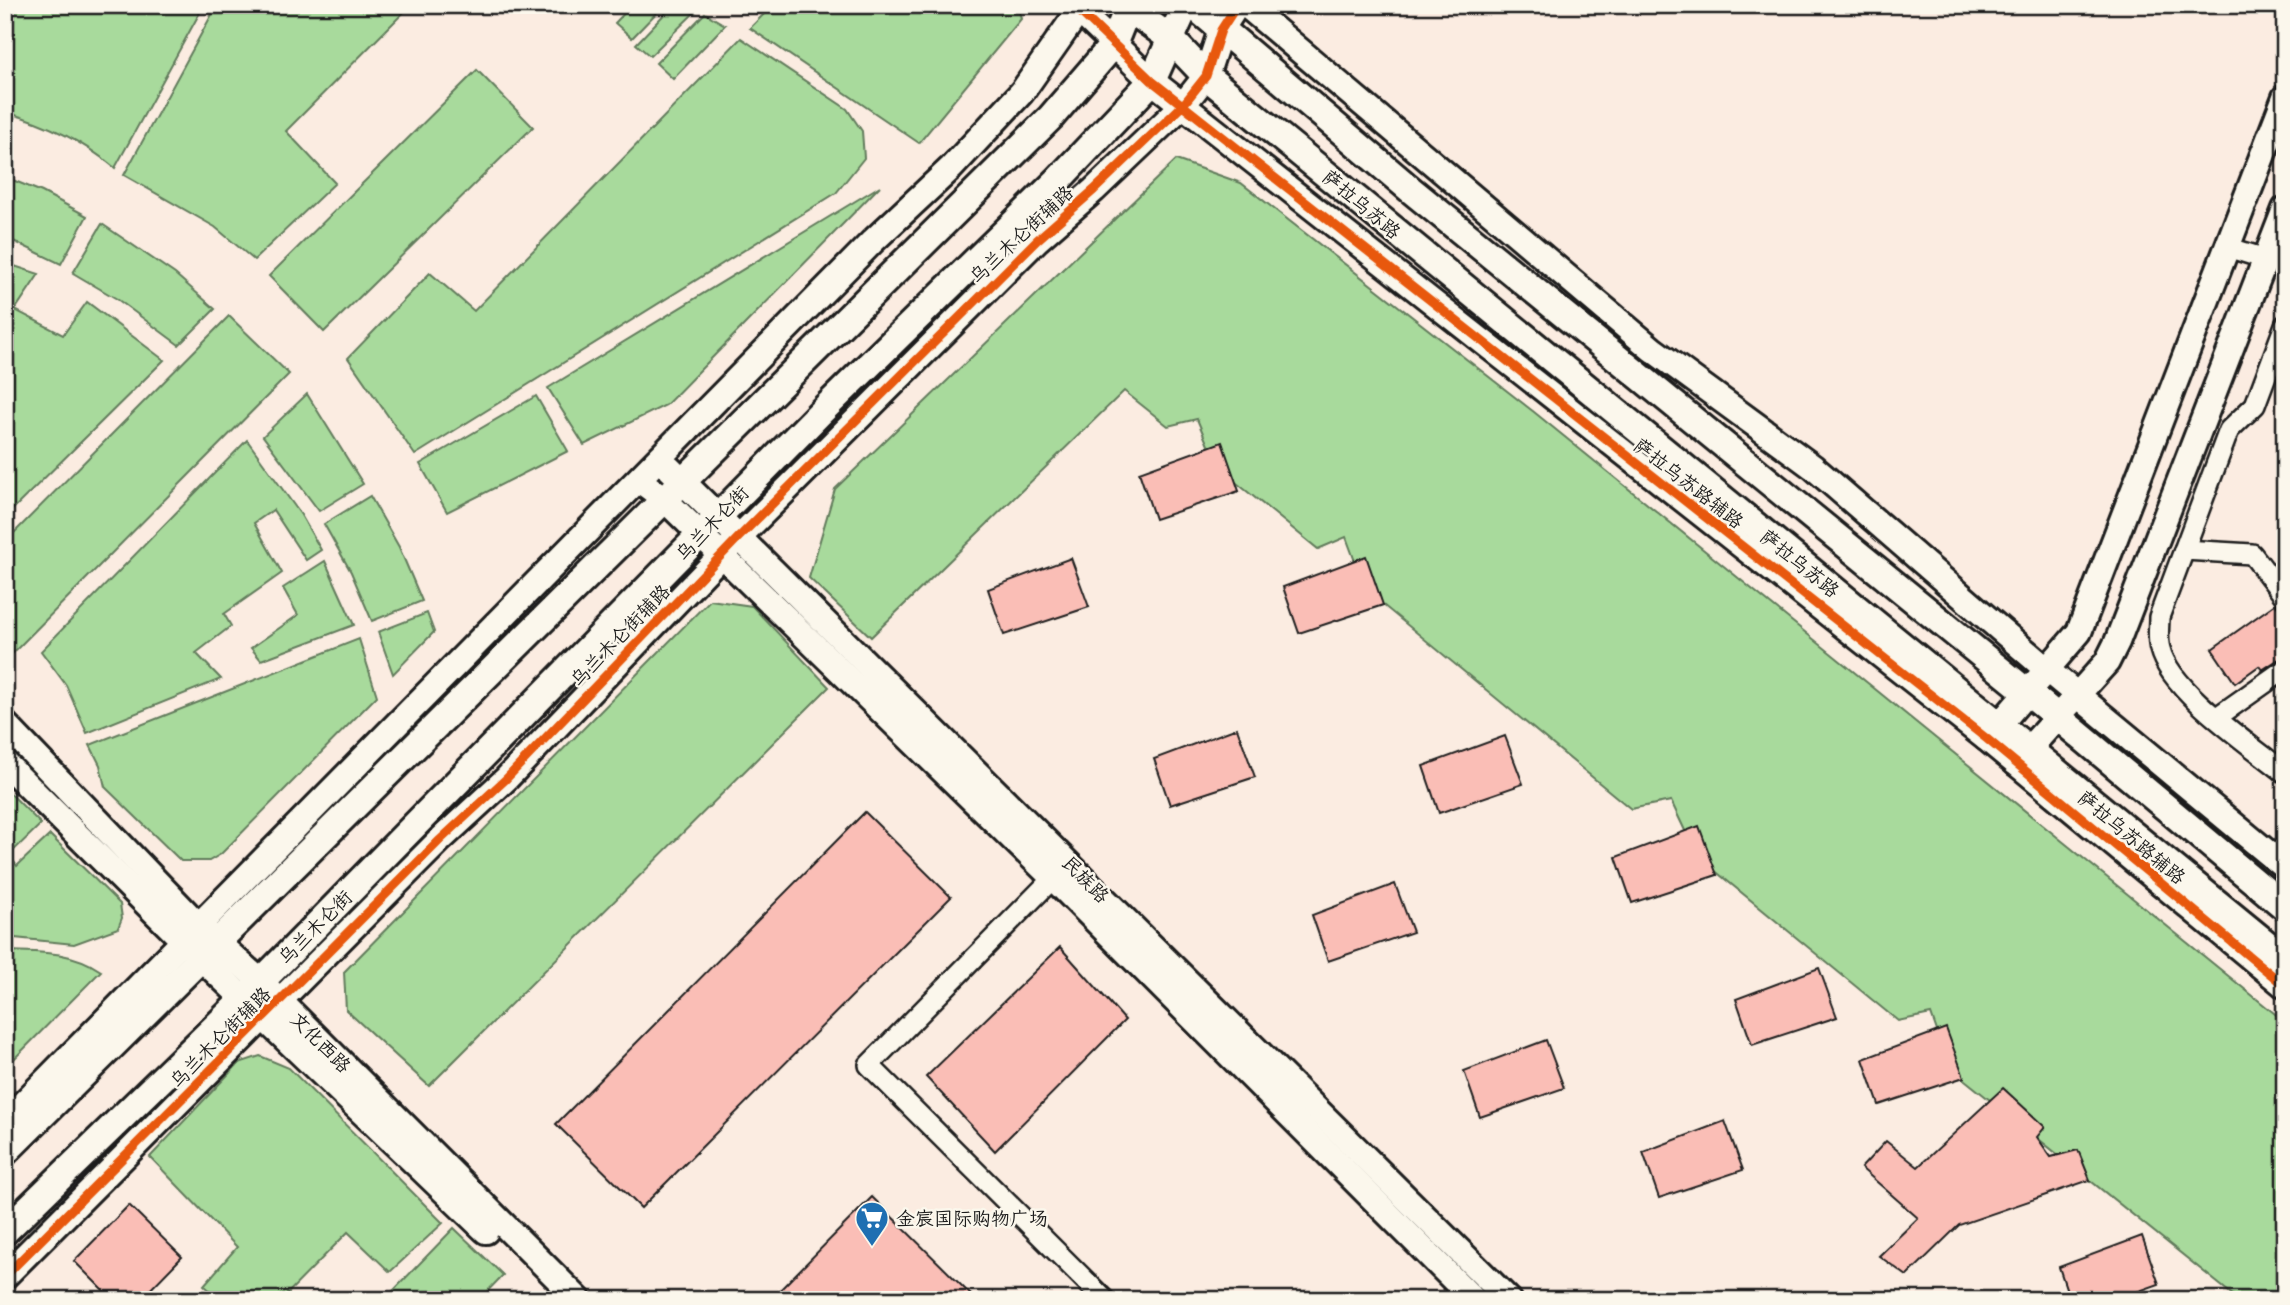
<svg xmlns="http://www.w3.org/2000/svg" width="2290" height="1305" viewBox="0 0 2290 1305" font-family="'Playpen Sans','LXGW WenKai TC',sans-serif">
  <rect width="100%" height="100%" fill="#fbece1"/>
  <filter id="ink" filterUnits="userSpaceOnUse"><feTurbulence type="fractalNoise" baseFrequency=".0143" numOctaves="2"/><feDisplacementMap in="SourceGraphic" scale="14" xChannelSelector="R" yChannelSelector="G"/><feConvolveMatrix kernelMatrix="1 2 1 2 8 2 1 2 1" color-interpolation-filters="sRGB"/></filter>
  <g filter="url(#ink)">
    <!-- green -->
    <g fill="#a8da9c" stroke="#627b5c" stroke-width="2">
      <path d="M5 5H204L115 168C84 142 45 123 5 112Z"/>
      <polygon points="217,5 411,5 286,131 335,183 254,260 215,227 124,175"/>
      <polygon points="632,5 664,5 632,38 615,23"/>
      <polygon points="673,5 700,7 650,56 636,44"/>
      <polygon points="773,5 1018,5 1021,19 919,143 750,28"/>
      <polygon points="705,13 725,25 673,79 656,63"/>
      <polygon points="741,38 847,109 862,131 864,158 836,193 415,455 348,358 430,273 474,311"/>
      <polygon points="477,70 533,127 324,332 269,276"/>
      <polygon points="1176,160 1241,183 1534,412 2285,1022 2285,1300 2239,1300 1950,1068 1931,1014 1898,1021 1697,856 1671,801 1631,809 1366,591 1346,537 1318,549 1217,467 1197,419 1168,426 1124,391 871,637 809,578 835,489"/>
      <polygon points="5,177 42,192 87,216 61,264 5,237"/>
      <polygon points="880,186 666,405 584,445 548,388"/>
      <polygon points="102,224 175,274 215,309 179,345 117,299 73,273"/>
      <polygon points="5,263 39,274 15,310 63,335 87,302 164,360 5,517"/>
      <polygon points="229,316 289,374 5,661 5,542"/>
      <polygon points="307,394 363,484 319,511 263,436"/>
      <polygon points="536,396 568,451 447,512 420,464"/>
      <polygon points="247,440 301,515 321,550 306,560 273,510 254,523 282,573 224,614 231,626 196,653 221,679 87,733 66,685 41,651"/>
      <polygon points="370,496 399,547 422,601 372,621 351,572 324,524"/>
      <polygon points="325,561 354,625 261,660 251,648 298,615 283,588"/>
      <polygon points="710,600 752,606 829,687 429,1086 346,1010 344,972"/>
      <polygon points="427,613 434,632 393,674 378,632"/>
      <polygon points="359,639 377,696 221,854 209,861 181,861 105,787 100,765 90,745"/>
      <polygon points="5,788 41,824 9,855 17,866 50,835 120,904 122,918 118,928 74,944 5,937"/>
      <path d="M5 951C40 952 72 951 101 971L5 1068Z"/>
      <polygon points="260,1056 289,1068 443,1223 390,1272 348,1232 281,1300 220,1300 204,1285 237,1247 150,1157 239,1063"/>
      <polygon points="454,1228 503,1275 479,1300 402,1300 393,1291"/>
    </g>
    <!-- building -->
    <g fill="#fabeb6" stroke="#1c1c1c" stroke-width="2">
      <polygon points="1222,442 1239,491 1155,519 1139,472"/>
      <polygon points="1366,556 1383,605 1299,633 1283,587"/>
      <polygon points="1071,558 1089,607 1004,635 988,589"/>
      <polygon points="2275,604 2285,615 2285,655 2262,670 2259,666 2235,683 2212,649"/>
      <polygon points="1237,728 1255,777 1170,805 1154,759"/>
      <polygon points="1505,736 1523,784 1439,813 1423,766"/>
      <polygon points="865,812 951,897 641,1208 556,1124"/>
      <polygon points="1699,826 1717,875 1632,903 1616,857"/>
      <polygon points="1395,884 1413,932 1328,961 1312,915"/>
      <polygon points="1060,947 1125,1020 995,1151 926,1077"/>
      <polygon points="1819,968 1837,1017 1752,1045 1736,999"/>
      <polygon points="1946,1028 1964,1077 1879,1105 1863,1059"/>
      <polygon points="1546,1040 1564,1088 1480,1117 1464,1071"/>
      <polygon points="2003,1088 2045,1127 2037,1137 2051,1157 2078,1150 2090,1180 1959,1225 1907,1276 1879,1256 1918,1218 1861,1168 1886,1141 1918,1167"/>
      <polygon points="1725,1121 1743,1170 1659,1198 1643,1152"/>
      <polygon points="872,1197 976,1300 770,1300"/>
      <polygon points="129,1205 182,1257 140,1300 113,1300 74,1261"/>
      <polygon points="2142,1236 2159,1284 2114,1300 2070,1300 2059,1267"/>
    </g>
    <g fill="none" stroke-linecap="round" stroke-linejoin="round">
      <defs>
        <g id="minor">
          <polyline points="2227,247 2285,265"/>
          <path d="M2285 325 2255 405 2229 430 2159 617C2159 627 2157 639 2160 649 2170 691 2251 745 2285 773"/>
          <polyline points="2184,550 2252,554 2285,597"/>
          <polyline points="2217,717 2285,669"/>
          <polyline points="1062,869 869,1065 1105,1300"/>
        </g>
        <g id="tertiary">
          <polyline points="1073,5 1152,81 1987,739 2285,986"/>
          <polyline points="1246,5 1652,349 1813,467 2046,669 2285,867"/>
          <polyline points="669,468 1509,1300"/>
          <polyline points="639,480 663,498 1054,879 1474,1300"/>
          <polyline points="5,724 200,927 260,981 579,1300"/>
          <polyline points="1987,739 2079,632 2285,97"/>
          <polyline points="5,763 200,957 486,1231"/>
          <polyline points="2016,763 2107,662 2117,642 2285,209"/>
          <polyline points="5,1122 873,241 951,168 1022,92 1083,5"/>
          <polyline points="5,1276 440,840 506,779 738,538 1037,240 1094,190 1183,105 1206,76 1221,30 1237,5"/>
        </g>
        <g id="secondary">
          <polyline points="1124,5 1170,38 1206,76 2285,959"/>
          <polyline points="1193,5 1411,190 2059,718 2285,907"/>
          <polyline points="5,1152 1051,117 1113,45 1129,5"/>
          <polyline points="5,1231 244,999 820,413 1057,181 1152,81 1186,5"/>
        </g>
      </defs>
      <!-- minor casing -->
      <use href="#minor" stroke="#1c1c1c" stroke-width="24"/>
      <!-- tertiary casing -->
      <use href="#tertiary" stroke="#1c1c1c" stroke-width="30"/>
      <!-- secondary casing -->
      <use href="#secondary" stroke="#1c1c1c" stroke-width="32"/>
      <!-- minor -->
      <use href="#minor" stroke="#fbf7ec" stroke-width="19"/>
      <!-- tertiary -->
      <use href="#tertiary" stroke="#fbf7ec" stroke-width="24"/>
      <!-- secondary -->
      <use href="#secondary" stroke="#fbf7ec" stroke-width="26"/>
      <defs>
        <g id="cycleway">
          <polyline points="1073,5 1152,81 1987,739 2285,986"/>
          <polyline points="5,1276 440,840 506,779 738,538 1037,240 1094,190 1183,105 1206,76 1221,30 1237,5"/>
        </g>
      </defs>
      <!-- cycleway casing -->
      <use href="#cycleway" stroke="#fbf7ec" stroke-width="13"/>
      <!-- cycleway -->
      <use href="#cycleway" stroke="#e8590c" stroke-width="9"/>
    </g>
  </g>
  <!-- icons -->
  <defs>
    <symbol id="supermarket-pin" viewBox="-11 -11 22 30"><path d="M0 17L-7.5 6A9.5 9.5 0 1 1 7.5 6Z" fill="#1f6fb2" stroke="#fbf7ec"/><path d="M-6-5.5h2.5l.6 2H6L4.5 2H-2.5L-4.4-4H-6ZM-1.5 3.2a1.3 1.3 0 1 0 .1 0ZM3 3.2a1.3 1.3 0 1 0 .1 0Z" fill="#fff"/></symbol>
  </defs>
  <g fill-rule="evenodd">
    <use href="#supermarket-pin" x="853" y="1199" width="38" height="52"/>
  </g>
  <g text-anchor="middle" stroke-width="5" stroke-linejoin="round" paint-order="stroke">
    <!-- street labels -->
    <g font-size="19" fill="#1c1c1c" stroke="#fbf7ec">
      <text transform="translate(1362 204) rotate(40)" y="7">萨拉乌苏路</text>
      <text transform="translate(1021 234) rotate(-43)" y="7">乌兰木仑街辅路</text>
      <text transform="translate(1689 483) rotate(38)" y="7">萨拉乌苏路辅路</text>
      <text transform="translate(712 523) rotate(-46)" y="7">乌兰木仑街</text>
      <text transform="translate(1800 563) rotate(39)" y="7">萨拉乌苏路</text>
      <text transform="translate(620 635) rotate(-46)" y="7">乌兰木仑街辅路</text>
      <text transform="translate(2132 837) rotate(40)" y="7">萨拉乌苏路辅路</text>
      <text transform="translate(1086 879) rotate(45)" y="7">民族路</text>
      <text transform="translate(315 927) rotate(-45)" y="7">乌兰木仑街</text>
      <text transform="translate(220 1037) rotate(-45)" y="7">乌兰木仑街辅路</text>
      <text transform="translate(321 1042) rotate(45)" y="7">文化西路</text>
    </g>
    <!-- poi labels -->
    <g font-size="19" fill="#1c1c1c" stroke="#fbf7ec" text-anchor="start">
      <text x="896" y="1225">金宸国际购物广场</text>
    </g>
  </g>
  <!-- margin -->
  <rect width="2290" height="1305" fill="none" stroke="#fbf7ec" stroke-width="28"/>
  <rect x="14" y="14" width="2262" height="1277" fill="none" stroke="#1c1c1c" stroke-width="2.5" filter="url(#ink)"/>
</svg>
